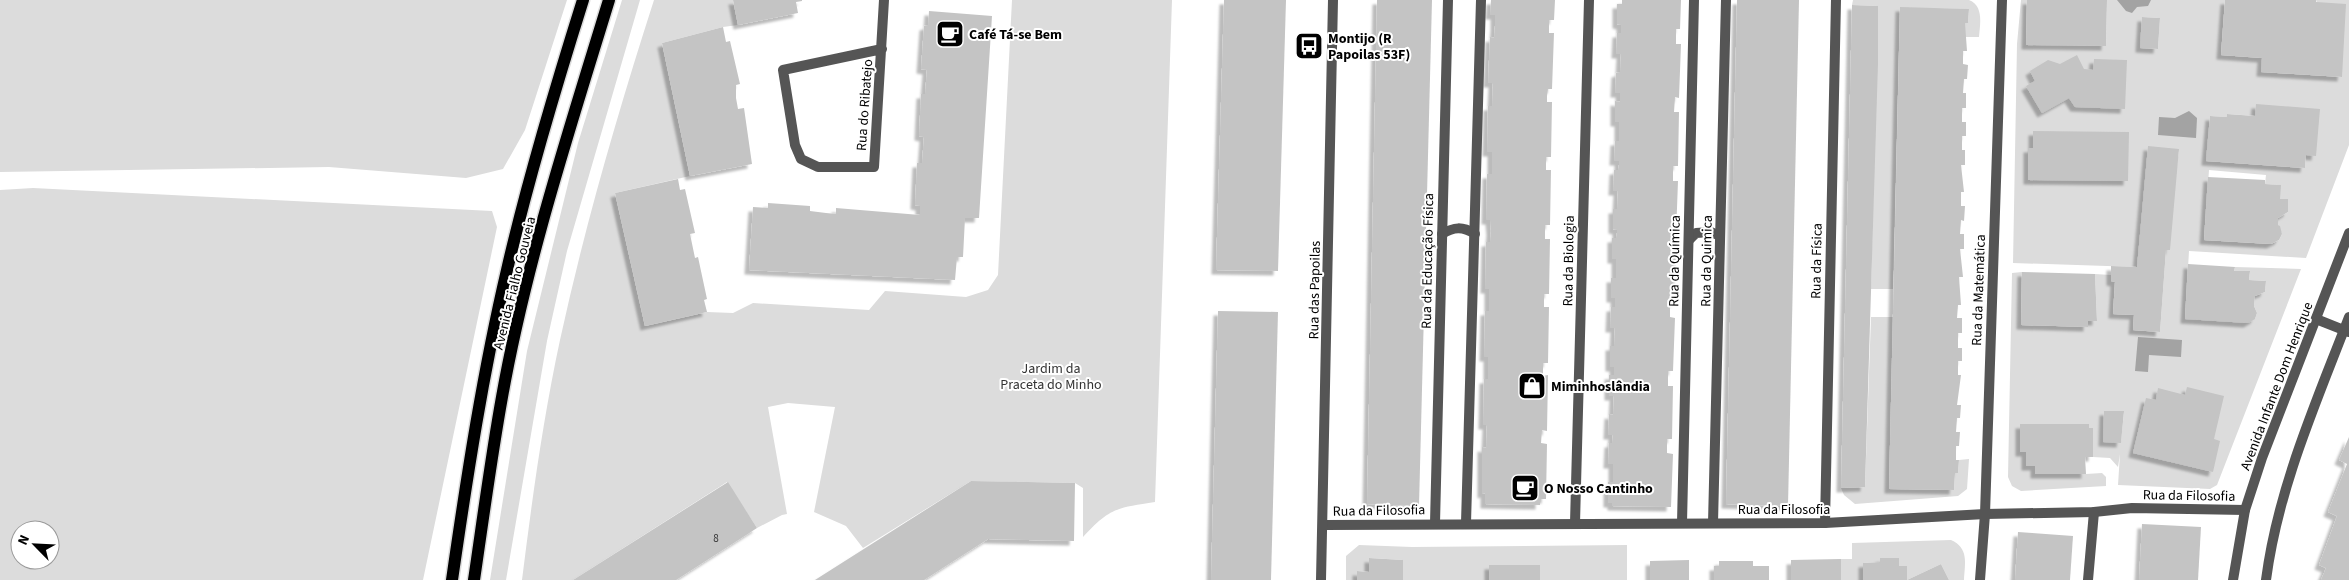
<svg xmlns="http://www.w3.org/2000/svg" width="2349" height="580" viewBox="0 0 2349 580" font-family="'Source Sans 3',sans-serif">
  <defs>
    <filter id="shadow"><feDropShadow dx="-4.5" dy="4.5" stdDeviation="1" flood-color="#0004"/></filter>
  </defs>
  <rect width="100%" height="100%" fill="#fff"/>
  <!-- green -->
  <g fill="#dcdcdc" fill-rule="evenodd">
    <polygon points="0,0 567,0 525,130 503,169 466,178 329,167 0,172"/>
    <polygon points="622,0 640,0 567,251 547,341 506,580 490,580 527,351 578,143"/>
    <path d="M654 0H733L738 25 723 27 662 43 690 176 615 193 645 326 707 312 733 313 753 303 869 310 885 291 966 297 988 290 998 275 1012 0H1172L1155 502C1116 508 1110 508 1083 537V488L1075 483 971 481 863 548 846 526 814 512 835 407 788 403 768 407 787 514 782 515 757 528 727 482 573 580H522C532 500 543 419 560 340 585 225 618 112 654 0Z"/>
    <path d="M1853 0H1969C1984 6 1980 24 1979 37H1964L1965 23H1968L1969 9 1900 8 1893 289H1871L1878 6 1852 5Z"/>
    <path d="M2021 0H2027L2026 44 2106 46 2107 0H2225L2221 55 2262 58V72L2341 77 2316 0H2349V145L2306 258 2189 251 2185 319H2255L2257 313 2254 306 2255 296 2265 292 2266 281 2249 280 2250 272 2234 271 2235 267 2301 269 2217 485 2210 489 2118 485 2120 454 2118 467 2110 458 2093 457V429L2020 452H2026L2035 466 2086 474 2102 473 2106 477V486L2021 491 2012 486 2008 477 2012 273 2022 272 2021 325 2088 327V321H2097L2095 274 2111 275V281L2115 282 2113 314 2134 315 2133 330 2160 332 2166 250 2179 150 2137 267 2013 263 2017 44ZM2142 17 2160 18 2158 49 2141 48ZM2228 114 2255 116 2306 155 2305 168 2207 161 2210 116 2227 117ZM2209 170 2266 175 2265 184 2280 185V199L2288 200V212L2278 218V225L2282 234 2279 240 2271 244 2204 240ZM2124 412 2121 442H2104Z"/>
    <path d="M33 188 492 211 497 227 423 580H0V190ZM20 530H50V560H20Z"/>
    <polygon points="1871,317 1893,317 1889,489 1954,490 1955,473 1958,473 1959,460 1969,459 1967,489 1958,496 1855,504 1844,495 1841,488 1865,487"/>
    <path d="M1951 540C1969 548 1965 563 1964 580H1949L1941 564 1907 580V566H1899V558H1881L1880 562 1863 563V580H1841V559H1852V543Z"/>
    <polygon points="1359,545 1412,547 1627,545 1627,580 1540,580 1539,565 1489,565 1489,580 1403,580 1403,560 1370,558 1369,572 1357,571 1357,580 1346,580 1346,556"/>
  </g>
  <!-- water -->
  <g fill="#a3a3a3">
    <polygon points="2117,0 2151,0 2148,6 2137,7 2132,13 2126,11"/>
    <polygon points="2189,111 2197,118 2196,138 2158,135 2159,117 2175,118"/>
    <polygon points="2138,337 2182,340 2181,357 2149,355 2148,372 2135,371"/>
  </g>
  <!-- building -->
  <g fill="#c4c4c4" filter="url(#shadow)">
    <polygon points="733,0 802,0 802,1 796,2 798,13 738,25"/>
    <polygon points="1224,0 1286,0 1278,271 1216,270"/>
    <polygon points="1377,0 1432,0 1419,506 1367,504"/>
    <polygon points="1491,0 1555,0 1554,20 1549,20 1549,33 1554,33 1552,89 1548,89 1547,96 1547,102 1552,102 1551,157 1546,157 1546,170 1551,170 1550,225 1545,225 1545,239 1550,239 1549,294 1544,294 1544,307 1549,307 1548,363 1543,363 1543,376 1548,375 1547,431 1542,430 1541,443 1547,444 1546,499 1540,499 1540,505 1485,504 1485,493 1482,494 1482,447 1486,448 1487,425 1483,425 1484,379 1488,379 1488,357 1484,357 1485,311 1489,311 1489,289 1485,289 1486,242 1490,242 1491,231 1490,220 1486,220 1487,174 1492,174 1492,152 1487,152 1488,106 1492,106 1493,83 1488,83 1490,37 1494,38 1495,26 1495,15 1490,15"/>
    <polygon points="1622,0 1681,0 1680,29 1676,29 1676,44 1681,44 1679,98 1675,97 1674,112 1679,112 1678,166 1673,166 1673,181 1678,181 1676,235 1671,235 1670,249 1676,249 1675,303 1670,303 1670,317 1675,318 1673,371 1668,371 1668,386 1673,386 1672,439 1667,439 1667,453 1673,454 1671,507 1612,506 1612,503 1608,503 1608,482 1613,482 1613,464 1608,464 1609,443 1612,443 1613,435 1608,435 1609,414 1613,415 1614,396 1609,396 1609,375 1614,375 1614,367 1610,367 1610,346 1614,346 1615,328 1610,328 1611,307 1615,307 1615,298 1611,298 1611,278 1616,278 1616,259 1612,259 1612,238 1616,238 1617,233 1617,230 1613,229 1613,209 1617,209 1618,191 1613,191 1614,170 1618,170 1619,165 1619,161 1614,161 1615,141 1619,141 1619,122 1615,122 1615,101 1620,102 1620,93 1615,93 1616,73 1620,72 1621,54 1616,54 1617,33 1621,33 1621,25 1617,24 1617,4 1622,4"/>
    <polygon points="1737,0 1799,0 1788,506 1726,504"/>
    <polygon points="2027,0 2107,0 2106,46 2026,45"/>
    <polygon points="2225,0 2316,0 2316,2 2346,4 2342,77 2261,72 2262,58 2221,55"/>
    <polygon points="1852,5 1878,6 1878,63 1865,487 1841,488"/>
    <polygon points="1900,7 1969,9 1968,23 1965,23 1967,51 1963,51 1963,64 1968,65 1967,79 1964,79 1963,93 1966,93 1966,108 1962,108 1962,122 1966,122 1966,136 1962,136 1962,150 1965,150 1965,165 1961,165 1964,192 1961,192 1961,206 1965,206 1964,221 1961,220 1960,234 1964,234 1964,249 1960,249 1963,277 1959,277 1961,305 1958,305 1957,318 1962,318 1962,333 1958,333 1958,348 1962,348 1962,361 1958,361 1958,375 1961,375 1957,405 1961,405 1960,418 1957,418 1956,432 1960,432 1959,446 1956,446 1956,460 1959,460 1958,473 1955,473 1954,490 1889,489"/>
    <polygon points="929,11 992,16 979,218 965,218 963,257 957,257 955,280 749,270 753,207 768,208 768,203 810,206 810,211 826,213 836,214 836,208 920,215 920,206 915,205 917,163 922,163 924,137 919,136 921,94 925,94 927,70 921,69 924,26 928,25"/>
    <polygon points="2142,17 2160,18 2158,49 2140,48"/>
    <polygon points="723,27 726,42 730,41 740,84 736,85 736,98 738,109 744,108 752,164 690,176 662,43"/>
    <polygon points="2077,55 2084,69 2093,70 2094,59 2127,60 2125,109 2075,107 2069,98 2042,113 2026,86 2035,81 2030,71 2048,60 2060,64"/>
    <polygon points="2256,104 2320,109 2316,156 2306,155 2305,168 2206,161 2210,116 2227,117 2227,114 2255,116"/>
    <polygon points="2033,131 2129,132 2128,181 2028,180 2028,148 2033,148"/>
    <polygon points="2148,146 2179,149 2170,250 2166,250 2160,332 2133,330 2134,315 2113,314 2115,282 2111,281 2111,266 2137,267"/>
    <polygon points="2208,177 2265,180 2265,184 2281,185 2280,199 2288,199 2288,212 2278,218 2278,225 2280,226 2282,234 2279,240 2271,244 2204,240"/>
    <polygon points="678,179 680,190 685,189 695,233 690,234 695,258 698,257 707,299 704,300 707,312 645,326 615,193"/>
    <polygon points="2188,264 2235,267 2234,271 2250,271 2249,280 2266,281 2265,292 2255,296 2254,306 2257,313 2255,319 2248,323 2185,319"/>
    <polygon points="2022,272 2095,274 2097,321 2088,321 2088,327 2021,325"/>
    <polygon points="1218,311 1278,312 1271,580 1211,580"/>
    <polygon points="2187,387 2224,396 2214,439 2220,441 2213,472 2133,453 2146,398 2156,400 2158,388 2185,395"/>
    <polygon points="2104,411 2124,411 2121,443 2103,442"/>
    <polygon points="2020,424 2089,424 2089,428 2093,428 2093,457 2085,457 2086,474 2035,474 2035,466 2026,466 2026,452 2020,452"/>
    <polygon points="2349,437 2349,580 2321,580 2326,568 2319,565 2337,516 2328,512 2347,464 2339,460"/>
    <polygon points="971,481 1075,483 1074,541 988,539 924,580 815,580"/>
    <polygon points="728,482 757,528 676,580 573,580"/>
    <polygon points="2142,524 2201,527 2198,580 2139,580"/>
    <polygon points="2018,532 2073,536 2070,580 2015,580"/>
    <polygon points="1369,558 1403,560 1403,580 1357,580 1357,571 1369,572"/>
    <polygon points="1880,558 1899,558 1899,566 1907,566 1907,580 1941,564 1949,580 1863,580 1863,563 1880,562"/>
    <polygon points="1841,559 1841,580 1791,580 1791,560"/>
    <polygon points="1689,560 1689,580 1650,580 1650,561"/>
    <polygon points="1719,561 1753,561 1753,566 1769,566 1769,580 1714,580 1714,566 1719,566"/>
    <rect x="1489" y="565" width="51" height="15"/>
  </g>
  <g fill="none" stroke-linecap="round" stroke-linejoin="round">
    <defs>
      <g id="primary">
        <path d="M452 580C467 476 483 372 507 270 528 179 555 89 583 0"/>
        <path d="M474 580C483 519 491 458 502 397 526 262 569 131 609 0"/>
      </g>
    </defs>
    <!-- primary casing -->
    <use href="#primary" stroke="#dbdbdb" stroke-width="15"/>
    <!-- street -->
    <g stroke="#555" stroke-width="10">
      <polyline points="882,49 783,70 795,145 801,159 818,167 874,167 884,0"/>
      <path d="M1442 234C1454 227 1462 226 1475 234"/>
      <polyline points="1689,240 1696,233 1711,232 1720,236"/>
      <polyline points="2316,319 2349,332"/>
      <polyline points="1435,523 1448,0"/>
      <polyline points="1466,523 1481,0"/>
      <polyline points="1575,523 1589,0"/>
      <polyline points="1682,523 1694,0"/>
      <polyline points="1713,523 1726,0"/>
      <polyline points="1825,523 1836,0"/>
      <polyline points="1323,525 1825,523 1985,514 2094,512 2132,508 2245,510"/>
      <polyline points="1321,580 1333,0"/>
      <polyline points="1980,580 1985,514 2002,0"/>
      <polyline points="2088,580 2094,512"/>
      <polyline points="2233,580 2245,510 2262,458 2349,233"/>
      <path d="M2266 580C2278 488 2316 403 2349 317"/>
    </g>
    <!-- primary -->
    <use href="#primary" stroke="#000" stroke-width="12"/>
  </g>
  <!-- icons -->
  <defs>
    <symbol id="cafe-square" viewBox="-11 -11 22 22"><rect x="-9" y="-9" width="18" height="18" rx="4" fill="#000" stroke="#fff"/><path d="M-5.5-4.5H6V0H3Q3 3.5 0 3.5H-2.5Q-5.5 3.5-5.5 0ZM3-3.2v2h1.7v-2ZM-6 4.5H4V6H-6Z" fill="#fff"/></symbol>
    <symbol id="bus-square" viewBox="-11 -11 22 22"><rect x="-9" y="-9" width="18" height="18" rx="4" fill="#000" stroke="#fff"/><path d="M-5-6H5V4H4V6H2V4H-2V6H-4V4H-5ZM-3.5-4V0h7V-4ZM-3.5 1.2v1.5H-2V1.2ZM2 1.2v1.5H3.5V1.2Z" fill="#fff"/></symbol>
    <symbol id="shop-square" viewBox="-11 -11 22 22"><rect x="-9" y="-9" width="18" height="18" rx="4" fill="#000" stroke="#fff"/><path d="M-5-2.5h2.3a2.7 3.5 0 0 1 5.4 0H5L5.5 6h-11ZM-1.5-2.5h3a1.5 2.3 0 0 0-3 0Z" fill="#fff"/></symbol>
  </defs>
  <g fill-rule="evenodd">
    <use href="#cafe-square" x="934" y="18" width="32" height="32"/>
    <use href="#bus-square" x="1293" y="30" width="32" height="32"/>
    <use href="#shop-square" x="1516" y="370" width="32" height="32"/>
    <use href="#cafe-square" x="1509" y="472" width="32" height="32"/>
  </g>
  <g text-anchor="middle" stroke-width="4" stroke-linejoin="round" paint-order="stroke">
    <!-- number labels -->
    <g font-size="11" fill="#313131">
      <text x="716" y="542">8</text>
    </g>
    <!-- poi labels -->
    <g font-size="14" font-weight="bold" fill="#000" stroke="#fff" text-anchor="start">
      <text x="969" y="39">Café Tá-se Bem</text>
      <text x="1328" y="43">Montijo (R<tspan x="1328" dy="16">Papoilas 53F)</tspan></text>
      <text x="1551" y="391">Miminhoslândia</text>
      <text x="1544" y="493">O Nosso Cantinho</text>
    </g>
    <!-- street labels -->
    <g font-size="14" fill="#000" stroke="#fff">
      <text transform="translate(864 105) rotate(-86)" y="5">Rua do Ribatejo</text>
      <text transform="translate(1427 261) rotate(-89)" y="5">Rua da Educação Física</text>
      <text transform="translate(1568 261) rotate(-89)" y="5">Rua da Biologia</text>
      <text transform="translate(1674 261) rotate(-89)" y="5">Rua da Química</text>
      <text transform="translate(1706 261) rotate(-89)" y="5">Rua da Quimica</text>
      <text transform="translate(1816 261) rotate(-89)" y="5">Rua da Física</text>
      <text transform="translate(514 283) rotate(-76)" y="5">Avenida Fialho Gouveia</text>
      <text transform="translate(1314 290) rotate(-89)" y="5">Rua das Papoilas</text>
      <text transform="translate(1978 290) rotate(-88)" y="5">Rua da Matemática</text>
      <text transform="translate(2276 386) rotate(-69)" y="5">Avenida Infante Dom Henrique</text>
      <text transform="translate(2189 495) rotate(1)" y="5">Rua da Filosofia</text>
      <text x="1784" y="514">Rua da Filosofia</text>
      <text transform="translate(1379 510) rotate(-1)" y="5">Rua da Filosofia</text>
    </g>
    <!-- park labels -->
    <g font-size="14" fill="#333" stroke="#fff">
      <text x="1051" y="373">Jardim da<tspan x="1051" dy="16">Praceta do Minho</tspan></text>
    </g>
  </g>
  <!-- north arrow -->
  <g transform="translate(35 545) rotate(294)"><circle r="24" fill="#ffffff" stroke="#999999"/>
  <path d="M0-4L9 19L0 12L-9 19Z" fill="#000000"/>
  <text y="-8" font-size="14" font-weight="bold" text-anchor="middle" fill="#000000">N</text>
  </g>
</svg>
